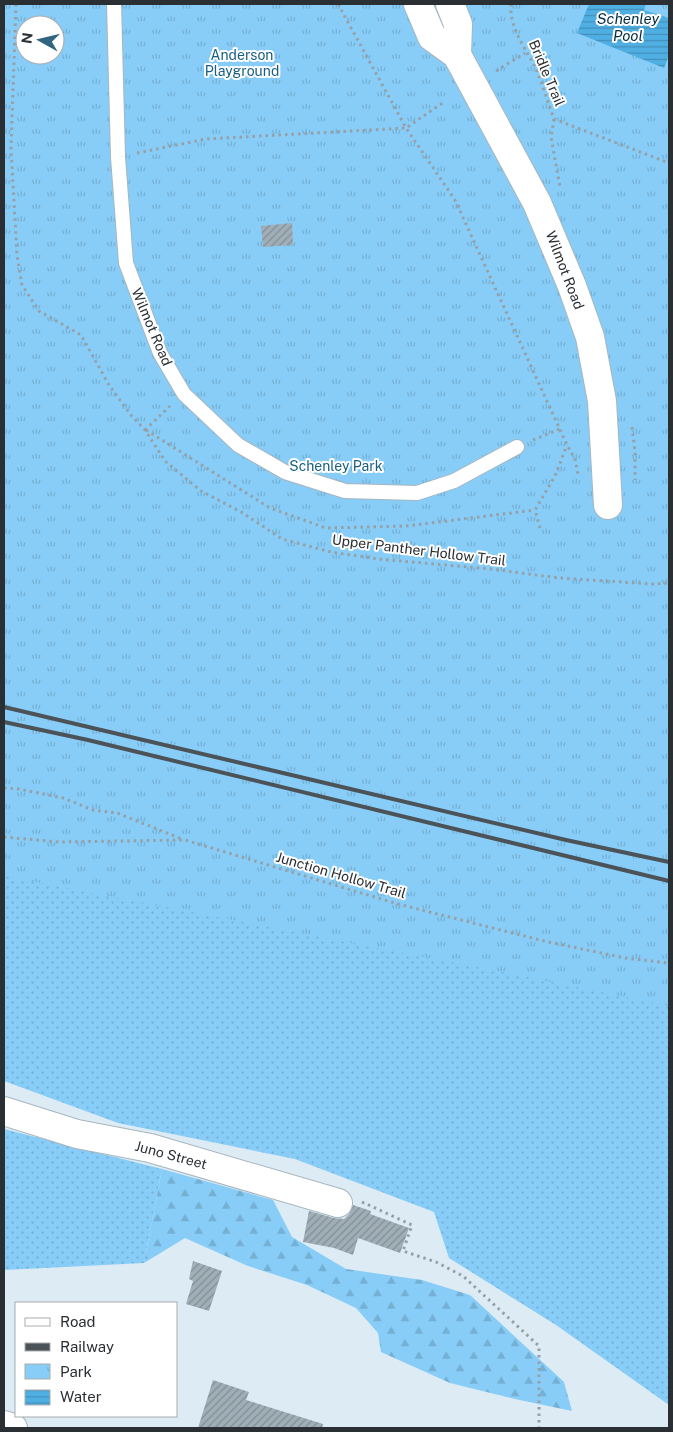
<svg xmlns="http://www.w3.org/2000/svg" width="673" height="1432" viewBox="0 0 673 1432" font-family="'Public Sans',sans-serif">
  <defs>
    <pattern id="grass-dots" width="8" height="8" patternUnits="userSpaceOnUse" patternTransform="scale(1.25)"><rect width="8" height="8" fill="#87cdf7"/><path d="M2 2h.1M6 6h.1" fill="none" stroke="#75b0d4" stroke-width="1.8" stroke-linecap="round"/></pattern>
    <pattern id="forest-firs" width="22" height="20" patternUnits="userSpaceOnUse" patternTransform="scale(1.25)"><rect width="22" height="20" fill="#87cdf7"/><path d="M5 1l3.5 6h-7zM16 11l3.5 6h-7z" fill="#75b0d4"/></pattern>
    <pattern id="park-tufts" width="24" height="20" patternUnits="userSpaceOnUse" patternTransform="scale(1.25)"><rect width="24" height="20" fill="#87cdf7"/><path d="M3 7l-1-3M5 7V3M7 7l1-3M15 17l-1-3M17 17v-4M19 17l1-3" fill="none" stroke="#75b0d4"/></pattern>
    <pattern id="water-rules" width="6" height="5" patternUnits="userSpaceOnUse" patternTransform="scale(1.25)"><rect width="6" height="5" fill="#4fafe3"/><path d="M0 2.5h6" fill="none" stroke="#428fb9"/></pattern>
    <pattern id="building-hatch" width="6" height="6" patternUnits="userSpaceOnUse" patternTransform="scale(1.25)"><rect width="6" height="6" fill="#a0aeb7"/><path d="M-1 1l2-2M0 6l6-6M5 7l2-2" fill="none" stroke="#838e95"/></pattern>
  </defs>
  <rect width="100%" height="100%" fill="#dcebf4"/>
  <!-- grass -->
  <g fill="url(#grass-dots)">
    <polygon points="4,865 669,1003 669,1405 556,1325 449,1258 434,1212 295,1159 118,1123 4,1081"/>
    <polygon points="4,1129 162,1169 144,1263 4,1270"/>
  </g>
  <!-- forest -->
  <polygon fill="url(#forest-firs)" points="162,1169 273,1200 292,1237 346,1269 422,1280 470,1295 564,1382 572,1411 515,1399 450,1383 381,1352 378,1333 356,1308 307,1285 248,1266 185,1238 144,1263"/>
  <!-- park -->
  <path fill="url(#park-tufts)" fill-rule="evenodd" d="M4 4H669V1006L518 975 4 876ZM25 25H55V55H25Z"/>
  <!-- water -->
  <polygon fill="url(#water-rules)" points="589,4 646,4 644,10 669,18 669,55 664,68 577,33"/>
  <!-- building -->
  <g fill="url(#building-hatch)">
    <polygon points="292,223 293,245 263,247 261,226"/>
    <polygon points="353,1205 371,1211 370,1214 409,1228 400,1253 358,1238 353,1255 334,1248 303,1242 309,1211 334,1218 344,1219 349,1214"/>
    <polygon points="193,1261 222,1271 209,1311 186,1304 193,1281 189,1279"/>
    <polygon points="213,1380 249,1392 246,1400 323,1424 322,1428 198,1428"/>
  </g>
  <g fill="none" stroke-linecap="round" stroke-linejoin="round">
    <defs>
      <polyline id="lane" points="114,4 118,157 126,263 160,353 184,394 238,445 285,472 345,491 417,493 454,481 517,447"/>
      <g id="street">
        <polyline points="4,1111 77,1134 150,1148 338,1203"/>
        <polyline points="4,1425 13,1428"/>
      </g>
      <g id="secondary">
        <polyline points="418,4 432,37 457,55 537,203 572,286 590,337 602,401 608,505"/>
        <polyline points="450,4 458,24 457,55"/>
      </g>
    </defs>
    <!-- lane casing -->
    <use href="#lane" stroke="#a7b6bf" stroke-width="16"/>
    <!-- street casing -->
    <use href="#street" stroke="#a7b6bf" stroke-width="30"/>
    <!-- secondary casing -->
    <use href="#secondary" stroke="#a7b6bf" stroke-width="30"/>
    <!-- path -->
    <g stroke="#95a0a7" stroke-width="3" stroke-dasharray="2.5 4" stroke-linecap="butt">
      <polyline points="16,4 11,148 17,255 22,285 39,311 81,335 109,385 131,415 145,430 165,461 201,491 243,513 282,539 331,552 378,559 491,569 559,578 652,584 669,583"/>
      <polyline points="338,4 406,128 455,200 567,445 575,459 578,474"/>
      <path d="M511 4C509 29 527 50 537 71 543 86 548 103 554 119L669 163"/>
      <polyline points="496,71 525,53"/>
      <polyline points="554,119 551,137 560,187"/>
      <polyline points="137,153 206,139 406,128 444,102"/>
      <polyline points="632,427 635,451 635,480"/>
      <polyline points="145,430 170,406"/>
      <polyline points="146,430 270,508 326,528 406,526 535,510"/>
      <polyline points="533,440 560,429"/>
      <polyline points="540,528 535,510 555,476 567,445"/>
      <polyline points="4,788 19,789 63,798 93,810 117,813 182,839"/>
      <polyline points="4,837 59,842 185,840 398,904 544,941 625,958 669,963"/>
      <polyline points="362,1202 412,1225 403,1251 436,1262 463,1276 539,1346 539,1428"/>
    </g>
    <!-- lane -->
    <use href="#lane" stroke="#fff" stroke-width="14"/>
    <!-- street -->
    <use href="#street" stroke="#fff" stroke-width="28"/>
    <!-- secondary -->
    <use href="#secondary" stroke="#fff" stroke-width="28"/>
    <!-- rail -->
    <g stroke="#4c5358" stroke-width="4">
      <polyline points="4,707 566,840 669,862"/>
      <polyline points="4,722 88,740 669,881"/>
    </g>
  </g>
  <g text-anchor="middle" stroke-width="4" stroke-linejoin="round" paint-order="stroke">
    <!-- park labels -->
    <g font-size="14" fill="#175f82" stroke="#fff">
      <text x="242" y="60">Anderson<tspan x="242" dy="16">Playground</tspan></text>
      <text x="336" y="471">Schenley Park</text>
    </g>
    <!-- street labels -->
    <g font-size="14" fill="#2a2f33" stroke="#fff">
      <text transform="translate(547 73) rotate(67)" y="5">Bridle Trail</text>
      <text transform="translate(565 270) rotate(69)" y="5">Wilmot Road</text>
      <text transform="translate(152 327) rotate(67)" y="5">Wilmot Road</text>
      <text transform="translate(419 550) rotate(7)" y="5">Upper Panther Hollow Trail</text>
      <text transform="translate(341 875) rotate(16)" y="5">Junction Hollow Trail</text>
      <text transform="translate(171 1155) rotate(15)" y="5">Juno Street</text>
    </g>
    <!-- water labels -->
    <g font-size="15" font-style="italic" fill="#032e44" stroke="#fff">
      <text x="628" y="24">Schenley<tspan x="628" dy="17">Pool</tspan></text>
    </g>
  </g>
  <!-- border -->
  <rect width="673" height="1432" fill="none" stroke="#2a2f33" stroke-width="10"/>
  <!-- legend -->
  <rect x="15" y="1302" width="162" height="115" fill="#ffffff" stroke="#aaacad"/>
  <rect x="25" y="1318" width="25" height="8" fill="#ffffff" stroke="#aaacad"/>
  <text x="60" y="1327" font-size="15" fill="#2a2f33">Road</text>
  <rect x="25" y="1343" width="25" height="8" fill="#4c5358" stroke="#aaacad"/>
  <text x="60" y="1352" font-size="15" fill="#2a2f33">Railway</text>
  <rect x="25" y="1364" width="25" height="15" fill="url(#park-tufts)" stroke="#aaacad"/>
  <text x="60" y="1377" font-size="15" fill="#2a2f33">Park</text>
  <rect x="25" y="1390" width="25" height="15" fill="url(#water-rules)" stroke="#aaacad"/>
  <text x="60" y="1402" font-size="15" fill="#2a2f33">Water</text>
  <!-- north arrow -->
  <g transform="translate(40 40) rotate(278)"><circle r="24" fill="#ffffff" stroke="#aaacad"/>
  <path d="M0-4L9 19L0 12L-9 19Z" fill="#316481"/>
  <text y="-8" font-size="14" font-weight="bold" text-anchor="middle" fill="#2a2f33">N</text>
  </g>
</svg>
